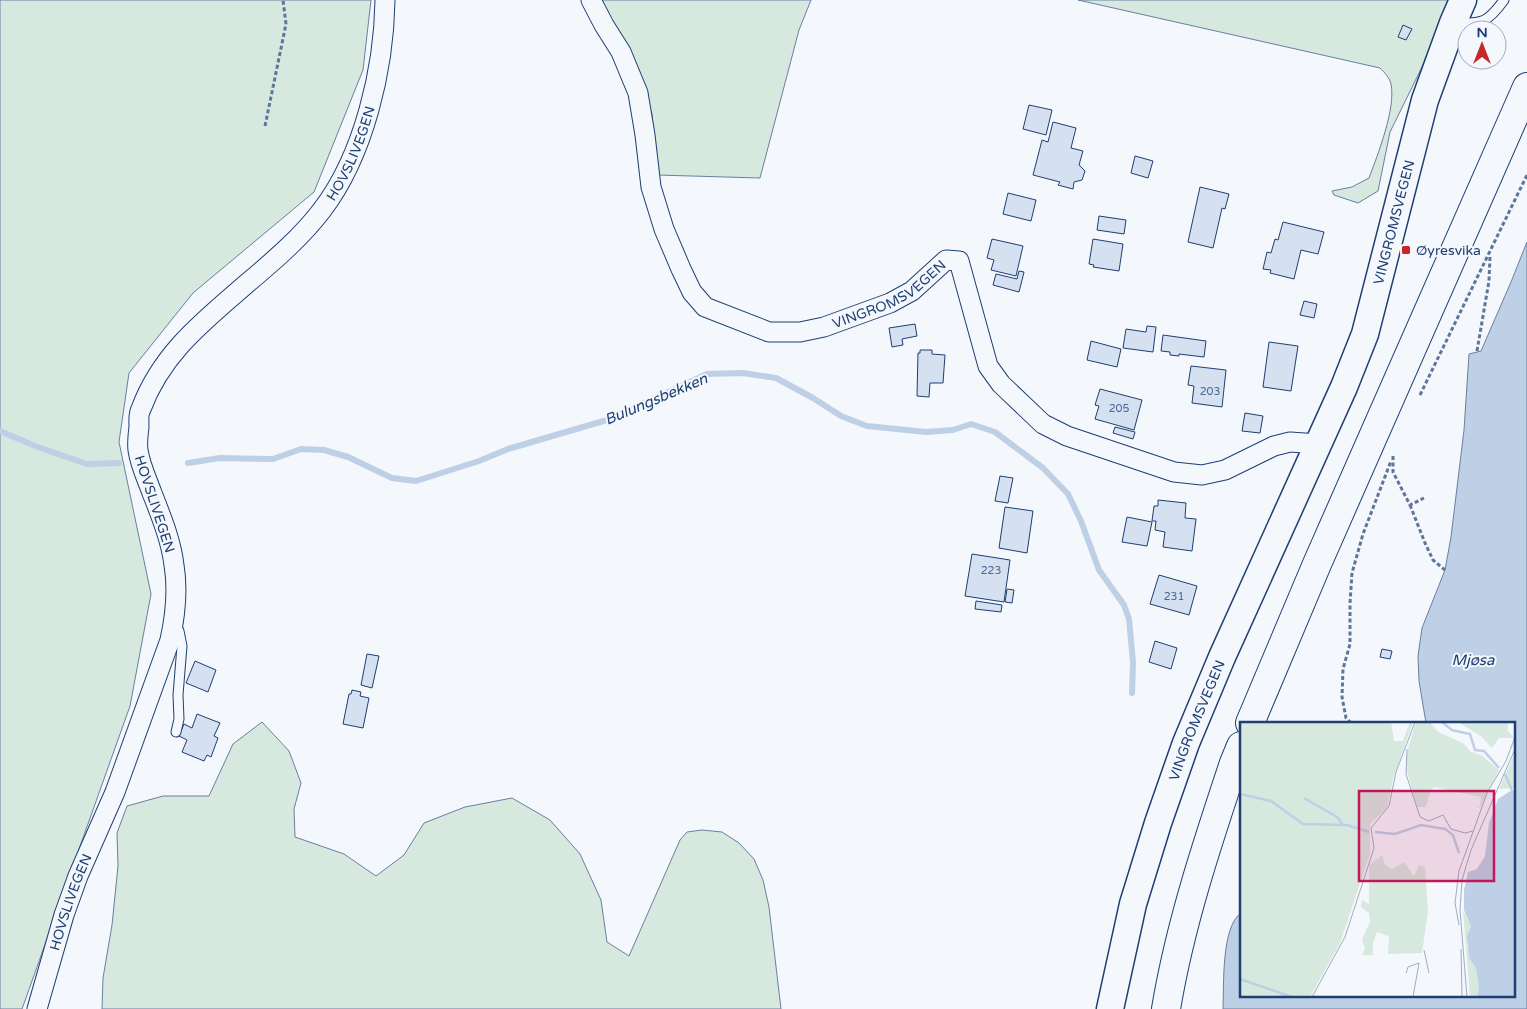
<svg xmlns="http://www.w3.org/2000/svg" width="1527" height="1009" viewBox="0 0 1527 1009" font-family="'Varela Round',sans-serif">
  <rect width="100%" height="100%" fill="#f4f7fb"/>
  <!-- green -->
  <g fill="#d7e8df" stroke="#687fa3">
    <polygon points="0,0 371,0 363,70 314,192 193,293 129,373 119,442 151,594 130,706 22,1009 0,1009"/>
    <polygon points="599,0 811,0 799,30 760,178 657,175 652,114 632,56"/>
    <path d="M1078 0H1448L1422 67 1390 132 1378 191 1358 203 1334 195 1332 191 1352 187 1369 178C1378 154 1396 108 1391 84 1390 78 1384 72 1380 68Z"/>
    <polygon points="262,722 289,751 301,783 294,809 295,837 344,854 376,876 404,855 424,823 465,807 512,798 550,820 580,854 601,900 607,942 629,956 680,840 687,832 702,830 722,832 739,843 754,859 763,880 769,907 781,1009 102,1009 103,978 112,925 118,866 117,833 127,806 163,796 209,796 233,744"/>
  </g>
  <!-- water -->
  <path fill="#bed0e5" stroke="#687fa3" d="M1527 242V1009H1223C1224 986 1221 927 1241 913V995H1513V723H1426L1419 681 1418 656 1422 628 1445 570 1451 537 1464 430 1469 354 1481 351 1511 282Z"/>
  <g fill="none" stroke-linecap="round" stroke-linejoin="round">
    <!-- stream -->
    <g stroke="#bed0e5" stroke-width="6">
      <polyline points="0,431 35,446 87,464 119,463"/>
      <polyline points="188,463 220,458 273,459 301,449 324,450 348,457 392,478 416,481 479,461 508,449 617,417 640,405 707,374 743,373 776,378 813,398 841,416 867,426 926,432 953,430 971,424 995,432 1043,468 1068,494 1081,521 1099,570 1124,605 1129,619 1133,662 1132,693"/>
    </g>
  </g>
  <!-- building -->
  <g fill="#d5e0f0" stroke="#1d3f73">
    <polygon points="1403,25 1412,29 1406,40 1398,37"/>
    <polygon points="1029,105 1052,110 1046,135 1023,129"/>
    <polygon points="1053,122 1076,128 1071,148 1083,151 1079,165 1085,171 1082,180 1074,182 1073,189 1058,185 1060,182 1033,175 1042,140 1048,142"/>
    <polygon points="1135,156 1153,161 1148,178 1131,173"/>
    <polygon points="1200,187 1229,194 1225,209 1222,208 1213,248 1188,242"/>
    <polygon points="1008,193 1036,200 1031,221 1003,214"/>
    <polygon points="1099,216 1126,220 1124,234 1097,230"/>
    <polygon points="1283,222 1324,232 1318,254 1301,250 1294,279 1270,273 1271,270 1263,269 1267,252 1271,253 1275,239 1278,240"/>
    <polygon points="992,239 1023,246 1016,276 991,270 994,260 987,258"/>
    <polygon points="1093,239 1123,244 1119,271 1093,267 1094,265 1089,264"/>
    <polygon points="1019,271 1024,272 1019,292 993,285 996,274 1017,279"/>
    <polygon points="1304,301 1317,304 1314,318 1300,315"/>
    <polygon points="915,324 917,336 902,339 903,345 892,347 889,328"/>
    <polygon points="1147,326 1156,327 1153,352 1123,348 1126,329 1146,332"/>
    <polygon points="1163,335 1206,341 1204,357 1179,354 1179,356 1170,355 1170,352 1161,351"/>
    <polygon points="1091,341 1121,349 1117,367 1087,360"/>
    <polygon points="1269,342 1298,346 1291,391 1263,387"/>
    <polygon points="920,350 932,350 932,354 945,355 943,383 930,383 929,397 917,396 918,353 920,353"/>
    <polygon points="1191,366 1226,370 1222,407 1192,403 1194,386 1188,385"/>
    <polygon points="1100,389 1142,400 1134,430 1095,419 1099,406 1095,405"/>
    <polygon points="1245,413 1263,416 1260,433 1242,431"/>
    <polygon points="1115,427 1135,432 1133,439 1113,433"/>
    <polygon points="1000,476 1013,478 1008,503 995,501"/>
    <polygon points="1158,500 1186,503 1185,518 1196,519 1192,551 1163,547 1165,532 1155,530 1156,521 1152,521 1154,506 1158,506"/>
    <polygon points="1005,507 1033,511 1027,553 999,548"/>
    <polygon points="1127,517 1152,522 1147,546 1122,542"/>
    <polygon points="972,554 1010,560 1004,602 965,596"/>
    <polygon points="1159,575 1197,586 1189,615 1150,604"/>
    <polygon points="1007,589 1014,590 1012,603 1005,602"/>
    <polygon points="976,601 1002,605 1001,612 975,609"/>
    <polygon points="1155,641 1177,648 1171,669 1149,662"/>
    <polygon points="1382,649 1392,651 1390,659 1380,657"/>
    <polygon points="367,654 379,656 372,688 361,685"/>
    <polygon points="195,661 216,670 208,692 186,683"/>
    <polygon points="352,690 361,692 360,696 369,698 363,728 343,724 349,694 351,694"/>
    <polygon points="197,714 220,723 214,736 218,738 211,757 207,755 204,761 182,752 187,740 179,736 184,724 192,728"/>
  </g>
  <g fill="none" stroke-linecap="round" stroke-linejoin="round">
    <defs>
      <g id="service">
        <path d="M1456 23C1483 24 1488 22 1504 0"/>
        <polyline points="175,626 179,631 182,646 178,695 179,719 176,732"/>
      </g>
      <g id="minor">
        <path id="s1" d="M591 0 604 25 621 52 638 93 645 135 651 187 664 229 681 269 692 292 705 307 769 332H800L824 327 890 303 912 291 946 260 959 261 988 366 1001 384 1043 424 1067 436 1174 472 1202 475 1225 470 1274 446 1290 442 1319 444"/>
        <path id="s2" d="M37 1009 64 915 78 876 115 792 170 640C175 617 178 589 174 565 171 540 161 516 152 493 147 479 140 465 138 450 137 443 138 435 139 427 139 421 138 414 141 409 161 355 201 323 244 286 271 263 300 239 322 210 364 155 384 69 385 0"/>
      </g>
      <g id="secondary">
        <path id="s3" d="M1110 1009 1133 904 1158 823 1186 743 1222 657 1344 387 1365 334 1425 100 1453 23 1463 0"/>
      </g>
      <g id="trunk">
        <polyline points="1250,723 1317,564 1527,87"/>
        <path d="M1166 1009C1180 925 1207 844 1234 763L1241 746"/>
      </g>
    </defs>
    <!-- service casing -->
    <use href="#service" stroke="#1d3f73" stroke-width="11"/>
    <!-- minor casing -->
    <use href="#minor" stroke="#1d3f73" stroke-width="21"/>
    <!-- secondary casing -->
    <use href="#secondary" stroke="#1d3f73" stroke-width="29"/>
    <!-- trunk casing -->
    <use href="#trunk" stroke="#1d3f73" stroke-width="30"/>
    <!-- path -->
    <g stroke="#5e769c" stroke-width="3" stroke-dasharray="4 2.5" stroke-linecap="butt">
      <polyline points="265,126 286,24 283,0"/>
      <polyline points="1477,351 1489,281 1490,257"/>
      <polyline points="1420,395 1527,175"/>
      <polyline points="1393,456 1393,472 1410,505 1424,498"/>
      <polyline points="1410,505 1425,543 1433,560 1445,570"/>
      <polyline points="1351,723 1346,718 1342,697 1343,669 1350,644 1350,603 1352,573 1363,534 1391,461"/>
    </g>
    <!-- service -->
    <use href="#service" stroke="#f4f7fb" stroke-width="9"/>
    <!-- minor -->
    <use href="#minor" stroke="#f4f7fb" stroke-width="19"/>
    <!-- secondary -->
    <use href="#secondary" stroke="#f4f7fb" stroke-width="26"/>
    <!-- trunk -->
    <use href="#trunk" stroke="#f4f7fb" stroke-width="28"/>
  </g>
  <!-- markers -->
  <rect fill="#c62828" stroke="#f4f7fb" stroke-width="2" x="1401" y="245" width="10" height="10" rx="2.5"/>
  <g text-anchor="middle" stroke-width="4" stroke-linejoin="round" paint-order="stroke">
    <!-- number labels -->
    <g font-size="11" fill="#4b6792">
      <text x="1210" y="395">203</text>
      <text x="1119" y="412">205</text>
      <text x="991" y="574">223</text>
      <text x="1174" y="600">231</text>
    </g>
    <!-- street labels -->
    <g font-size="14" fill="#1d3f73" stroke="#f4f7fb">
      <text dy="5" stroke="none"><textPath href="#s2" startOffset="966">HOVSLIVEGEN</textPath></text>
      <text dy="5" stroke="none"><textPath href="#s3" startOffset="839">VINGROMSVEGEN</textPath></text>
      <text dy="5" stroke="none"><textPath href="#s1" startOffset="530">VINGROMSVEGEN</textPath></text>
      <text transform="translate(155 504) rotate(72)" y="5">HOVSLIVEGEN</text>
      <text dy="5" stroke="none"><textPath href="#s3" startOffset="302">VINGROMSVEGEN</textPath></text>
      <text dy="5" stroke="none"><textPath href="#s2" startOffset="112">HOVSLIVEGEN</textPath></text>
    </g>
    <!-- poi labels -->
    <g font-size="14" fill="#1d3f73" stroke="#f4f7fb" text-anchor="start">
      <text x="1416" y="255">Øyresvika</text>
    </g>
    <!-- water labels -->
    <g font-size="15" font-style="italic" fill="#1d3f73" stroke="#f4f7fb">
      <text transform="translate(656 399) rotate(-23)" y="5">Bulungsbekken</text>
      <text x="1473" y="665">Mjøsa</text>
    </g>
  </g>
  <!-- overview -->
  <g transform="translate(1240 722)">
    <rect width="275" height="275" fill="#f4f7fb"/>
    <path d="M0 0H151L154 19H163L170 0H173L153 57 147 86 130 102V132L100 221 70 275H0ZM176 0H190L198 10 223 21 231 30 241 33 259 48 240 86H236L240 85 241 75 195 65 191 67 186 85H177L167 49V30ZM218 0H269L267 8 274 16H259L252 26 242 15ZM275 31V66L259 67ZM142 133 145 143 152 147 164 140 174 154 179 143 185 145 188 190 182 231 148 232 149 214 137 210 133 221V233H122L125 227 122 217 130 200 129 191 121 185 122 178 129 182V143ZM223 188 231 205 227 223 230 238 236 246 239 267 237 275H230Z" fill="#d7e8df"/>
    <path d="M272 68 275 69V275H237L239 267 236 246 229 236 227 214 231 205 224 188V168L228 150 237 147 245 134 249 101 258 77Z" fill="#bed0e5"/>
    <path fill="none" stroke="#bed0e5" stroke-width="2.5" d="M202 0 212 8 230 12 235 28 244 29 259 46M265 52 272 68M0 72 31 79 63 102 107 103 129 110M64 76 97 95 103 103M135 110 155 112 181 103 205 107 213 113 219 131M0 257 52 275"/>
    <path fill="none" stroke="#9eadc5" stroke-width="1" d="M167 27 166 52 180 95 189 99 203 93 211 107 225 111 233 109M219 203 215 181 219 149 247 71 266 39 275 15M221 227 222 275M184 228 189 251M166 251 168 245 179 241M72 275 105 215 134 126 131 106 149 84 156 50 175 0M173 275 179 241M227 275 220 188 222 158 231 128 275 27"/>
    <path fill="#c2185b" fill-opacity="0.15" stroke="#c2185b" stroke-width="2.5" d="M119 69H254V159H119Z"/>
    <rect width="275" height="275" fill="none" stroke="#1d3f73" stroke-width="2.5"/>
  </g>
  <!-- north arrow -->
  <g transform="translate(1482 45)"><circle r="24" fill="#f4f7fb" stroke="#9eadc5"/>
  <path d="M0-4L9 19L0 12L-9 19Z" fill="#c62828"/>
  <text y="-8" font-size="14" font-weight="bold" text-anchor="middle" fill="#1d3f73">N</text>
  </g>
</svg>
